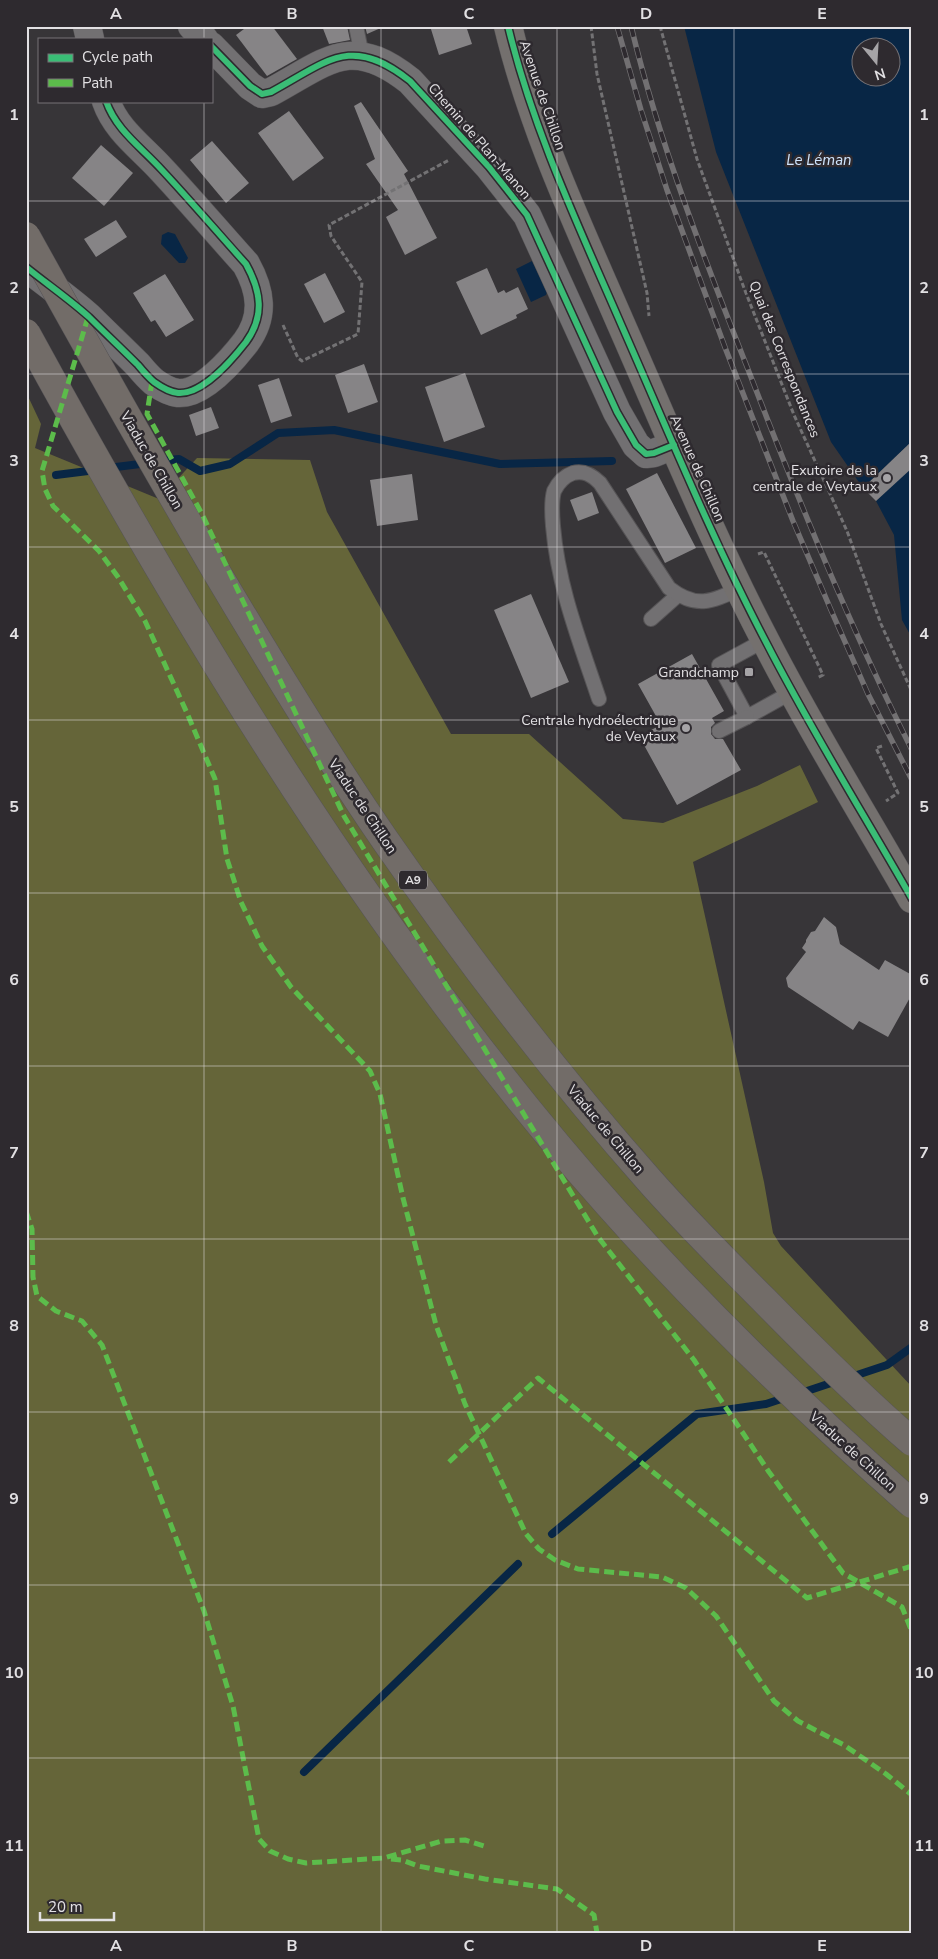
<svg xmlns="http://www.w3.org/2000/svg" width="938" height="1959" viewBox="0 0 938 1959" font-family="'Nunito Sans',sans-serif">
  <rect width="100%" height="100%" fill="#373538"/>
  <!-- forest -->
  <polygon fill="#656539" points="26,392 41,424 35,448 159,499 197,458 310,460 327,512 451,734 529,734 623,819 663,823 757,786 800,765 818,802 693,862 764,1182 773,1233 781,1246 912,1387 912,1933 26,1933"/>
  <!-- water -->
  <g fill="#082645" fill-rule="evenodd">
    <path d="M684 26H912V452L906 447 863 488 831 442 716 152ZM860 48H890V78H860Z"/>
    <polygon points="168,232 175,234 188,258 185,263 179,263 161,244 162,235"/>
    <polygon points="532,261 547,292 546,295 531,302 516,269"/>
    <polygon points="912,467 912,638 902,620 894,535 876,501"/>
  </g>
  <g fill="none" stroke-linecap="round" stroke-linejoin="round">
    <!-- stream -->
    <g stroke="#082645" stroke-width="8">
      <polyline points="160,461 179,459 200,471 230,464 278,433 334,430 500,464 612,461"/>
      <polyline points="108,468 148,463"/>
      <polyline points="56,475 96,470"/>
      <polyline points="848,1378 887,1365 912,1347"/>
      <polyline points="798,1394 837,1381"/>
      <polyline points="552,1534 697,1414 766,1404 787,1397"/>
      <polyline points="304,1772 518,1564"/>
    </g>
  </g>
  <!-- building -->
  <g fill="#868486">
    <polygon points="248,26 272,26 297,59 267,76 236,35"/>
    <polygon points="322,26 347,26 350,40 329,44"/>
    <polygon points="365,26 383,26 383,27 367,34"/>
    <polygon points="430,26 466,26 472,44 439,55"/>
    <polygon points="361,102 408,171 404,174 437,238 405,255 386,217 398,210 366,164 375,159 354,106"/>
    <polygon points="289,111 324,158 293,181 258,133"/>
    <polygon points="212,141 249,183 226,203 190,160"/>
    <polygon points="101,145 133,173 104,206 72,178"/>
    <polygon points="116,220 127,237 96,257 84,239"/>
    <polygon points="487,268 498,293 504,290 506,293 518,287 528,309 516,315 517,318 481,335 456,282"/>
    <polygon points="325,273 345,312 324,323 304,284"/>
    <polygon points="165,274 194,320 166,337 155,320 151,322 133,293"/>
    <polygon points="364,364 378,402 348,413 335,375"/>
    <polygon points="465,373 485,427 444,442 425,387"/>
    <polygon points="279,378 292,416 271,423 258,385"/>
    <polygon points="211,407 219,428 196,436 189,415"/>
    <polygon points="912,441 912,468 876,501 863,488"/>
    <polygon points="657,473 696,548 665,563 626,489"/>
    <polygon points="412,474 418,520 377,526 370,480"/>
    <polygon points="592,492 599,513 578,521 570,500"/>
    <polygon points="531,594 569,682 531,698 494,610"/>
    <polygon points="692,654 724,711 712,718 715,723 711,727 711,734 715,739 723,739 741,770 677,805 639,736 661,725 638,684"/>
    <polygon points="824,917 836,927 840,944 879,970 885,960 912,975 912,994 888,1037 859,1021 853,1030 788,987 786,978 806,952 802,948 806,942 806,940 811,932 815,931"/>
  </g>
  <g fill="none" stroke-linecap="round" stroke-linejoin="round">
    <defs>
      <g id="service">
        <polyline points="356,26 362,56"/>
        <polyline points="651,619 678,595"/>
        <polyline points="765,640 719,665 747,717 792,692"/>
        <path d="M599 699C580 642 558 587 553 526 552 515 551 502 554 491 558 483 564 476 573 473 584 470 592 475 600 483L669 588C696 609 711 602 739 589"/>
        <polyline points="719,731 747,717"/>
      </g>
      <g id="minor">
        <polyline points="87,26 90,39"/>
        <polyline points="192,26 204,39"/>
        <path d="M211 46 250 86 262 94 271 92C328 61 351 34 410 81L489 167 527 215 617 412 636 445 646 454 654 453 674 445"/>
        <path d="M26 267C47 284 69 299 89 317 105 333 122 349 138 365 143 371 148 377 154 382 161 387 169 392 178 393 202 395 232 360 246 342 265 316 261 291 246 264 218 233 190 200 161 169 141 147 116 130 106 101"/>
      </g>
      <path id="primary" d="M508 26C533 130 579 227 621 324 668 431 712 539 766 642 811 730 863 813 912 899"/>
    </defs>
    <!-- service casing -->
    <use href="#service" stroke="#565456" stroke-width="16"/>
    <!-- minor casing -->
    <use href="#minor" stroke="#565456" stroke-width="29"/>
    <!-- primary casing -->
    <use href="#primary" stroke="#565456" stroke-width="29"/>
    <!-- path -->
    <g stroke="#737274" stroke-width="3" stroke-dasharray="5 2.5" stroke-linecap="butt">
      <polyline points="591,26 597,74 647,293 649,316"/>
      <polyline points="660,26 697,159 744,288 794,415 847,531 881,624 912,692"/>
      <polyline points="283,325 298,358 302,361 358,334 362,282 331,236 329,225 449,160"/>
      <polyline points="758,554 764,552 823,675 817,678"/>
      <polyline points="882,746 876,748 898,793 886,801"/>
    </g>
    <!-- service -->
    <use href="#service" stroke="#727072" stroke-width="14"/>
    <!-- minor -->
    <use href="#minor" stroke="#727072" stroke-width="28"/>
    <!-- primary -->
    <use href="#primary" stroke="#74706e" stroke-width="28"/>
    <defs>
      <g id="rail">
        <polyline points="617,26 641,110 667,190 726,350 793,521 831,610 868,694 912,780"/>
        <path d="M631 26C660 146 706 263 751 377 800 504 851 629 912 750"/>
      </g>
    </defs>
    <!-- rail casing -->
    <use href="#rail" stroke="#727072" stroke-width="5.5"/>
    <!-- rail -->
    <use href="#rail" stroke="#2e2a2f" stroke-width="4" stroke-dasharray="11" stroke-linecap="butt"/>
    <defs>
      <g id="motorway-bridge">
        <path d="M26 236C88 348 151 460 216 571 270 662 325 753 385 840 467 958 554 1073 649 1180 686 1222 725 1261 764 1300 812 1349 860 1397 912 1442"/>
        <path d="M26 333C181 617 349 896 557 1145 665 1274 786 1393 912 1504"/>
      </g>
    </defs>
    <!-- motorway-bridge casing -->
    <use href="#motorway-bridge" stroke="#565456" stroke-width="29" stroke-linecap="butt"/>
    <!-- motorway-bridge -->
    <use href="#motorway-bridge" stroke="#726c68" stroke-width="28"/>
    <!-- quiet -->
    <g stroke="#5cbc4b" stroke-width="5" stroke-dasharray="10 5" stroke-linecap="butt">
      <polyline points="88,317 42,471 45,489 53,506 99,551 118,577 145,621 187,713 215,779 227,859 241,902 262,946 291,987 370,1071 380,1094 403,1198 436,1325 465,1404 526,1534 539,1549 555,1560 578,1569 662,1577 686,1588 716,1616 774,1701 798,1721 844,1745 886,1774 912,1795"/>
      <polyline points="152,381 147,414 202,514 344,816 598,1237 694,1360 769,1472 843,1573 902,1607 912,1632"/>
      <polyline points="26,1211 32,1229 33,1277 37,1296 56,1311 82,1321 102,1345 204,1611 233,1706 259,1839 270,1851 288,1859 306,1863 384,1858 442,1841 465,1840 484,1846"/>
      <polyline points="449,1462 538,1378 807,1598 912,1566"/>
      <polyline points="391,1859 402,1860 418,1866 485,1879 557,1889 594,1915 597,1933"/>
    </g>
    <defs>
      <g id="cycleway">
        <path d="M508 26C533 130 579 227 621 324 668 431 712 539 766 642 811 730 863 813 912 899"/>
        <path d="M211 46 250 86 262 94 271 92C328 61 351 34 410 81L489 167 527 215 617 412 636 445 646 454 654 453 674 445"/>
        <path d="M26 267C47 284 69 299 89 317 105 333 122 349 138 365 143 371 148 377 154 382 161 387 169 392 178 393 202 395 232 360 246 342 265 316 261 291 246 264 218 233 190 200 161 169 141 147 116 130 106 101"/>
      </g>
    </defs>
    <!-- cycleway casing -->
    <use href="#cycleway" stroke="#2e2a2f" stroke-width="9"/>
    <!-- cycleway -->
    <use href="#cycleway" stroke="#3abd76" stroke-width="6"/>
  </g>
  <!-- grid -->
  <path fill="none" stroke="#e2e0e3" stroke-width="1" stroke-opacity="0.55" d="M204 26V39M381 26V1933M557 26V1933M734 26V1933M204 101V1933M26 201H912M26 374H912M26 547H912M26 720H912M26 893H912M26 1066H912M26 1239H912M26 1412H912M26 1585H912M26 1758H912"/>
  <!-- markers -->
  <g fill="#a6a4a7" stroke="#2e2a2f" stroke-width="2">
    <circle cx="887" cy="478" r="5"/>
    <rect x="744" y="667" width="10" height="10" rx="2.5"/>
    <circle cx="686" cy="728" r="5"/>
  </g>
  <g text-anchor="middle" stroke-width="5" stroke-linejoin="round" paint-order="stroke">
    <!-- shield labels -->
    <rect fill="#2e2a2f" stroke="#aca9ad" stroke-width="1" x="399" y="870.5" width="28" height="19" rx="4"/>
    <g font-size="12" font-weight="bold" fill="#e2e0e3">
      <text x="413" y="884">A9</text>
    </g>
    <!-- street labels -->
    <g font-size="14" fill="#e2e0e3" stroke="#2e2a2f">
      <text transform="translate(543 95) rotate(71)" y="5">Avenue de Chillon</text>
      <text transform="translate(480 141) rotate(49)" y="5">Chemin de Plan-Manon</text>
      <text transform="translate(785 359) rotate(68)" y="5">Quai des Correspondances</text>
      <text transform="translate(152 460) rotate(60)" y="5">Viaduc de Chillon</text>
      <text transform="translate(698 468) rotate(66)" y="5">Avenue de Chillon</text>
      <text transform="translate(363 806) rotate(56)" y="5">Viaduc de Chillon</text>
      <text transform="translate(606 1129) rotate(50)" y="5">Viaduc de Chillon</text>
      <text transform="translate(853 1451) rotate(42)" y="5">Viaduc de Chillon</text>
    </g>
    <!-- poi labels -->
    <g font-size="14" fill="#e2e0e3" stroke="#2e2a2f" text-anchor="end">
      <text x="877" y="475">Exutoire de la<tspan x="877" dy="16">centrale de Veytaux</tspan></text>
      <text x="739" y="677">Grandchamp</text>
      <text x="676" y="725">Centrale hydroélectrique<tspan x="676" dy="16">de Veytaux</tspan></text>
    </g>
    <!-- water labels -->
    <g font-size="15" font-style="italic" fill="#cfe5fe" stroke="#2e2a2f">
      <text x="819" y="165">Le Léman</text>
    </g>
  </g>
  <!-- border -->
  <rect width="938" height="1959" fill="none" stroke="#2e2a2f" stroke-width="55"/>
  <!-- legend -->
  <rect x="38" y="38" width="175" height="65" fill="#2e2a2f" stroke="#767377"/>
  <rect x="48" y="54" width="25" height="8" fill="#3abd76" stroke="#767377"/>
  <text x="82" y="62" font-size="15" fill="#e2e0e3">Cycle path</text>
  <rect x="48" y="79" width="25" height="8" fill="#5cbc4b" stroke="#767377"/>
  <text x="82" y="88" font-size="15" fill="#e2e0e3">Path</text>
  <!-- north arrow -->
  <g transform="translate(876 62) rotate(162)"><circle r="24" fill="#2e2a2f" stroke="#767377"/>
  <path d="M0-4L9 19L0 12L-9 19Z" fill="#a6a4a7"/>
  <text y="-8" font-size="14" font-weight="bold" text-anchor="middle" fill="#e2e0e3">N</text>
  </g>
  <!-- scale -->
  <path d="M40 1912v8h74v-8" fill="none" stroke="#e2e0e3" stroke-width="2.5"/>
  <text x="48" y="1912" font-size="15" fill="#e2e0e3" stroke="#2e2a2f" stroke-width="4" paint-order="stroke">20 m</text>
  <rect x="28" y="28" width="882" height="1904" fill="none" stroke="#e2e0e3" stroke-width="2"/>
  <g font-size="16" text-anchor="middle" font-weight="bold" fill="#e2e0e3">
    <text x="116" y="19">A</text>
    <text x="292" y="19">B</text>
    <text x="469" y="19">C</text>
    <text x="646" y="19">D</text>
    <text x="822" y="19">E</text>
    <text x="14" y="120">1</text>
    <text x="924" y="120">1</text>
    <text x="14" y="293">2</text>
    <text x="924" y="293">2</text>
    <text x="14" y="466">3</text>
    <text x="924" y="466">3</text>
    <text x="14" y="639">4</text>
    <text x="924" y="639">4</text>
    <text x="14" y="812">5</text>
    <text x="924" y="812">5</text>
    <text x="14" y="985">6</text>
    <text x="924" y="985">6</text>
    <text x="14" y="1158">7</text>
    <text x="924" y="1158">7</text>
    <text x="14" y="1331">8</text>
    <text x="924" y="1331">8</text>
    <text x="14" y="1504">9</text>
    <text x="924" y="1504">9</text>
    <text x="14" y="1678">10</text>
    <text x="924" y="1678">10</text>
    <text x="14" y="1851">11</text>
    <text x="924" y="1851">11</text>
    <text x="116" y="1951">A</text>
    <text x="292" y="1951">B</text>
    <text x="469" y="1951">C</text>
    <text x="646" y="1951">D</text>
    <text x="822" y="1951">E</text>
  </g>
</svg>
